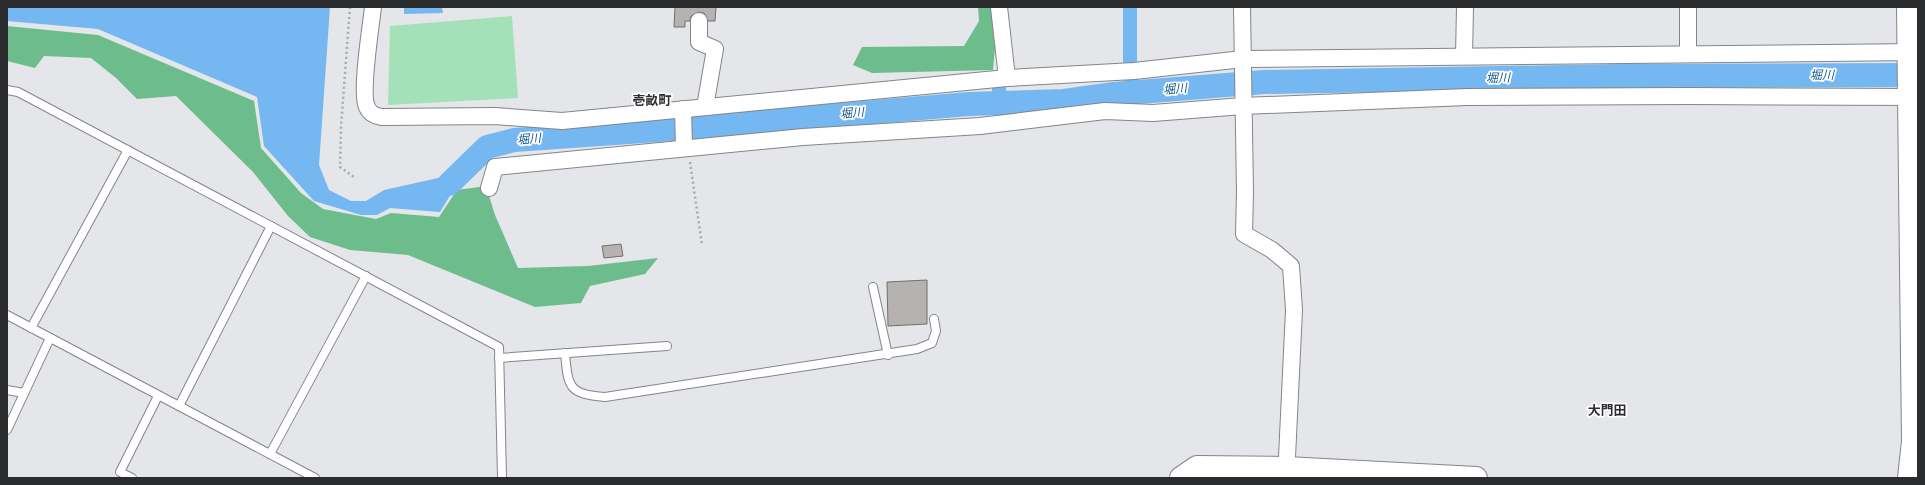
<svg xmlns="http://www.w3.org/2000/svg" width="1925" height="485" viewBox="0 0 1925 485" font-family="'Varela Round','Noto Sans JP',sans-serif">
  <rect width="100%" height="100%" fill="#e4e6ea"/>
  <!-- green -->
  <polygon fill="#a4e1b9" points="512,16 518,98 388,105 390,26"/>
  <!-- forest -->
  <g fill="#6dbd8c">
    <polygon points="978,7 991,7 995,48 993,70 872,73 853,65 862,47 964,46 979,21"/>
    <polygon points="7,26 98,35 254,101 261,148 301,193 323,209 376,219 391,213 439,217 457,190 486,186 495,215 518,268 588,266 658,258 645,274 590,286 581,303 535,307 408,255 350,250 310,237 288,216 253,172 176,96 137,99 116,78 91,58 44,56 35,68 7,61"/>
  </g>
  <!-- water -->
  <g fill="#75b7f0">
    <polygon points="7,7 330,7 319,165 329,190 351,201 366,201 384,190 447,176 451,194 440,212 390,208 377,215 361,215 314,201 264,146 257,97 98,29 7,21"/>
    <polygon points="404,7 442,7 443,13 404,14"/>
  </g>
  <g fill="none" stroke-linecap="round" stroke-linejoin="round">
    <!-- canal -->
    <g stroke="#75b7f0" stroke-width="14">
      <polyline points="1130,7 1130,61"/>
      <polyline points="1131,78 1133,93"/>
      <polyline points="999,85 999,102"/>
    </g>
    <!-- river -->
    <polyline stroke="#75b7f0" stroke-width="24" points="449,184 487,147 514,140 672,129 969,104 1064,101 1114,94 1264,82 1622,76 1918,75"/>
  </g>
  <!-- building -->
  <g fill="#b5b2af" stroke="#736f6d">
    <polygon points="675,7 716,7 715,21 708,21 704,13 699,12 691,16 690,21 685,21 685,27 674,27"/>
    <polygon points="621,244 623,256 604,258 602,246"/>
    <polygon points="927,280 927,324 888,326 887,282"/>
  </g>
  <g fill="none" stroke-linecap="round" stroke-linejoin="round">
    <defs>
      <g id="lane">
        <polyline points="7,90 18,92 499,347 502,478"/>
        <polyline points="873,287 888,355"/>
        <polyline points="7,315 315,478"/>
        <polyline points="31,328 128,150"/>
        <path d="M565 353C568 388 569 394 605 397L917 349 932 343 936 331 934 319"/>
        <polyline points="499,358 667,346"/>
        <polyline points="7,390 24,393"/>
        <polyline points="179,406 271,226"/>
        <polyline points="7,430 50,338"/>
        <polyline points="270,454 366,276"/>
        <polyline points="132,478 120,472 158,396"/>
      </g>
      <g id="street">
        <path d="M373 7C371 26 360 93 367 107 370 114 375 116 382 117L495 116 562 121 1007 78 1134 71 1243 59 1918 52"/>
        <polyline points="999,7 1007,78"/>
        <polyline points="1242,7 1245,192 1244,234 1272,250 1291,266 1294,310 1286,478"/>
        <polyline points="1688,7 1688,54"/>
        <polyline points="699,21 699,42 715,49 705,107"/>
        <polyline points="1464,56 1465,7"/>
        <polyline points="683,109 684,148"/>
        <polyline points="489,188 495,167 803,137 980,126 1105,111 1153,113 1243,106 1467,97 1689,96 1918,97"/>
      </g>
      <g id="secondary">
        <polyline points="1908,7 1913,441 1909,478"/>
        <polyline points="1181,478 1197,467 1286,468 1476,478"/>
      </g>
    </defs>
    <!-- lane casing -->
    <use href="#lane" stroke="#838589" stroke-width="10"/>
    <!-- street casing -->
    <use href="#street" stroke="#838589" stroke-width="18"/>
    <!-- secondary casing -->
    <use href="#secondary" stroke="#838589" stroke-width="24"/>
    <!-- path -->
    <g stroke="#a7a9ac" stroke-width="2.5" stroke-dasharray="2 3" stroke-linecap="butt">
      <polyline points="350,7 341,127 340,167 354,177"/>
      <polyline points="690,162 702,245"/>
    </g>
    <!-- lane -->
    <use href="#lane" stroke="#fff" stroke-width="8"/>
    <!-- street -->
    <use href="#street" stroke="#fff" stroke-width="16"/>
    <!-- secondary -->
    <use href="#secondary" stroke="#fff" stroke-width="22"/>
  </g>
  <g text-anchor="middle" stroke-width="3.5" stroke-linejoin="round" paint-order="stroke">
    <!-- water labels -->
    <g font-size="12" font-style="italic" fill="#105a8f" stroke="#fff">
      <text x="1822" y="79">堀川</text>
      <text transform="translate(1498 78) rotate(-1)" y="4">堀川</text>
      <text transform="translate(1175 89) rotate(-5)" y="4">堀川</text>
      <text transform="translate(852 113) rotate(-5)" y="4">堀川</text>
      <text transform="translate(529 139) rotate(-5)" y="4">堀川</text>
    </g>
    <!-- quarter labels -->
    <g font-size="13" font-weight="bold" fill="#2e2f33" stroke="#fff">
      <text x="652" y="105">壱畝町</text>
      <text x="1607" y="415">大門田</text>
    </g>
  </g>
  <!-- border -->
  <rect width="1925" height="485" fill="none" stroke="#2b2c2d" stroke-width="16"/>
</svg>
